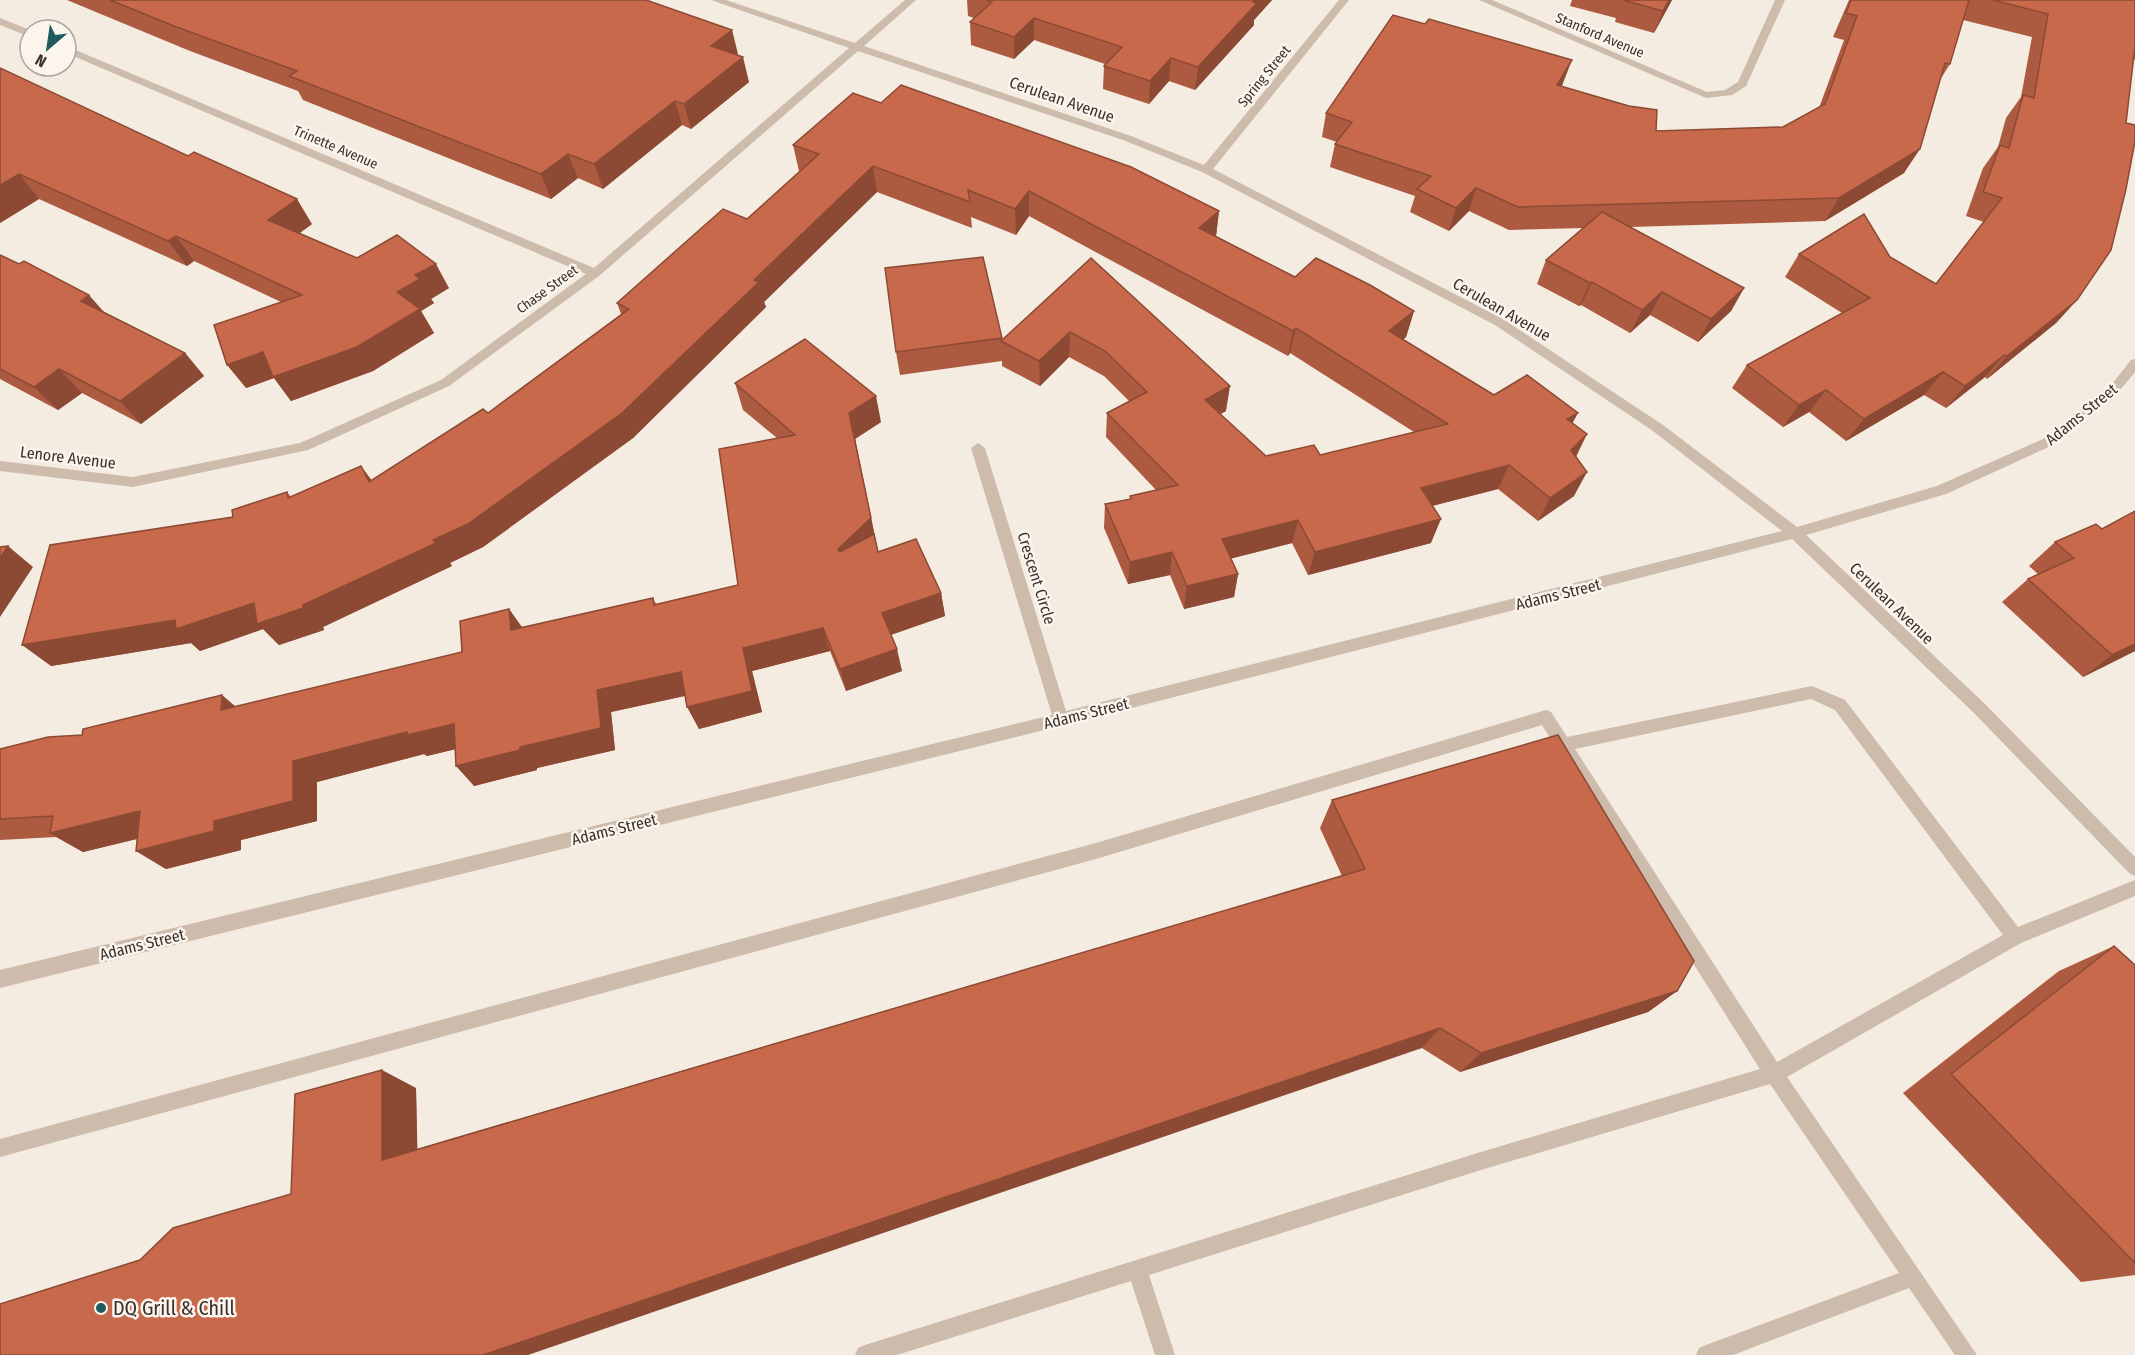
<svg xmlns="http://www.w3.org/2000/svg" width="2135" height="1355" viewBox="0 0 2135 1355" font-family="'Fira Sans Condensed',sans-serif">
  <rect width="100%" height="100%" fill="#f4ebe1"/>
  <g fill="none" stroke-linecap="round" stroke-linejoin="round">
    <!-- minor -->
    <g fill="#cdbbac" fill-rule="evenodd">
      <polygon points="711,0 726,0 855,43 905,0 916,0 864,46 1131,136 1204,165 1339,0 1349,0 1213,169 1503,319 1663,425 1797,527 1937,486 2043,439 2112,384 2131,360 2135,359 2135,372 2120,390 2053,445 1946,494 1806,535 1984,703 2135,857 2135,876 2129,873 1974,713 1792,539 1061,726 0,988 0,970 1052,715 971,448 978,443 985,448 1066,711 1782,531 1653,431 1495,325 1202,172 1123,140 858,51 599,276 449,386 308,450 133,487 0,471 0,461 133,477 300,443 441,380 586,274 66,53 66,46 594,268 849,48"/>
      <polygon points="1479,0 1492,0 1707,92 1725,90 1738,82 1775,0 1785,0 1746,86 1732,95 1706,98"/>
      <polygon points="0,18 30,30 30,37 0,25"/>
      <path d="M1812 686 1845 700 2018 927 2135 880V896L2021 943 1787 1077 1977 1355H1955L1909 1288 1733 1355H1696L1699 1348 1706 1345 1899 1273 1770 1084 1481 1170 1149 1275 1175 1355H1155L1131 1281 897 1355H855L858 1348 865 1345 1481 1152 1760 1069 1542 725 1096 859 0 1157V1139L1096 843 1546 710 1551 712 1567 737ZM1811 699 1835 710 2003 935 1777 1062 1575 749Z"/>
    </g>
  </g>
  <!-- wall -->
  <g fill="#ac5a40">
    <polygon points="67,0 646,0 732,30 737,55 749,82 691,129 682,125 603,189 578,178 551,199 303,100 298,91 190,51"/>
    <polygon points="967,0 1272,0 1254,20 1254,25 1195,90 1169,81 1149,104 1103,89 1104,66 1105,64 1034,40 1014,59 971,45 970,22 974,18 968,16"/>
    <polygon points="1572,0 1672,0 1654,33 1615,22 1616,18 1570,6"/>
    <polygon points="1849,0 2135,0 2135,59 2133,61 2077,300 2056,323 1987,379 1985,377 1946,408 1924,395 1846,441 1809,412 1783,427 1732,388 1747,365 1842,313 1785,277 1799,254 1890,257 1936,284 1984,222 1966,216 1983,168 1998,147 2006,118 2021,97 2032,37 1963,20 1950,64 1940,80 1904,173 1825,221 1630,227 1744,288 1731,311 1698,342 1650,315 1630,333 1581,305 1579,306 1537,284 1546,260 1584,228 1509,230 1469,211 1449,231 1410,212 1415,196 1330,167 1335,144 1337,142 1322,137 1326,113 1425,24 1563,83 1562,86 1656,131 1783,127 1819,108 1844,40 1833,37"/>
    <polygon points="0,68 312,224 300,233 357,258 449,288 431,299 434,303 421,311 434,333 373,371 291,401 274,378 246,388 281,302 194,261 187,266 39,199 0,223"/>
    <polygon points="881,103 1219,211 1216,236 1295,277 1414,311 1406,337 1403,339 1494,395 1572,423 1576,456 1574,496 1538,521 1498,489 1432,506 1431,543 1308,575 1292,543 1231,558 1238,574 1234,597 1184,609 1170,575 1128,584 1104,528 1105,504 1130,499 1130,496 1156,490 1106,437 1107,413 1129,401 1104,376 1069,357 1040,386 1002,366 1002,361 900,375 896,352 1002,338 1002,340 1091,258 1226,411 1220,414 1266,456 1320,455 1414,432 1290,353 1288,356 1029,216 1016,235 971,217 972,228 877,192 764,302 766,307 633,438 483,547 450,563 452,566 323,627 324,630 279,645 263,629 200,651 191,643 51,666 233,517 287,492 291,497 372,480 488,413 621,314 617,303 747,219 800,171 799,171 793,145"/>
    <polygon points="0,255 104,312 185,353 204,376 141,424 82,393 58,410 0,379"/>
    <polygon points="735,383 881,422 855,439 878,552 941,593 945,616 891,635 902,671 846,691 830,651 752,671 762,712 699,729 685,696 611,712 615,750 537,768 537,770 474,786 455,749 427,756 424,754 317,782 317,821 241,840 241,850 166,869 136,851 137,839 83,852 56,837 0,840 0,749 82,735 235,707 462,652 509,609 522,627 653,598 656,604 738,585 777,438 743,410"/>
    <polygon points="2102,529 2135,651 2083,677 2002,602 2028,579 2038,574 2029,566 2055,542"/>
    <polygon points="1332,800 1677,991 1648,1012 1460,1072 1422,1048 140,1260 291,1194 416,1088 417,1149 1342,876 1320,828"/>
    <polygon points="2114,946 2135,965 2135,1275 2081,1282 1903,1093 2059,971"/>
  </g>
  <!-- shaded-wall -->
  <g fill="#8c4a34">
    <polygon points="1255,0 1272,0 1254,20 1254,25 1195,90 1198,67"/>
    <polygon points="1669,0 1672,0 1654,33 1663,11"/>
    <polygon points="1034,18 1034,40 1014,59 1014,37"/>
    <polygon points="732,30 738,54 718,70 711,46"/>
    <polygon points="743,57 749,82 691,129 684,104"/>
    <polygon points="1171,58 1169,81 1149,104 1150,81"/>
    <polygon points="1572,60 1563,83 1549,108 1557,85"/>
    <polygon points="675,101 682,125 603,189 594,164"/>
    <polygon points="1920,149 1904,173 1825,221 1839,198"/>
    <polygon points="568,154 578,178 551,199 541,174"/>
    <polygon points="873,166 877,192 764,302 766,307 633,438 483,547 450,563 452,566 323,627 324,630 279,645 263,629 200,651 191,643 51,666 22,645 254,603 303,605 433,540 754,280"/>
    <polygon points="19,174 39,199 0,223 0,185"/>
    <polygon points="1476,188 1469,211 1449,231 1456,208"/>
    <polygon points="1029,191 1029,216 1016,235 1015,209"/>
    <polygon points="297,199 312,224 284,244 268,220"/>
    <polygon points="1219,211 1216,236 1199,228"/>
    <polygon points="176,236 194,261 187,266 168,241"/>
    <polygon points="436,264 449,288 431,299 434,303 421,311 434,333 373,371 291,401 274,378 246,388 227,365 397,292 415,275"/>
    <polygon points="1592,282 1581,305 1579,306 1590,283"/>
    <polygon points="1744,288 1731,311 1698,342 1711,319"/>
    <polygon points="1662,292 1650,315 1630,333 1642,310"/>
    <polygon points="89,295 110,319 81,301"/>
    <polygon points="2077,300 2056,323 1987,379 2007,356"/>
    <polygon points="1414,311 1406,337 1382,356 1389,331"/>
    <polygon points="1296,328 1290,353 1288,356 1293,331"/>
    <polygon points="1070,332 1069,357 1040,386 1039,361"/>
    <polygon points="185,353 204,376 141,424 120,401"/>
    <polygon points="2004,355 1985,377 1946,408 1965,386"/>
    <polygon points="59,369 82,393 58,410 34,387"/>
    <polygon points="1943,372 1924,395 1846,441 1864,419"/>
    <polygon points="1230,386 1226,411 1201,425 1205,400"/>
    <polygon points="1826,390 1809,412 1783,427 1799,405"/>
    <polygon points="876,396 881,422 855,439 883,576 845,573 838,549 849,413"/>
    <polygon points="1578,413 1565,437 1567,419"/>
    <polygon points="1587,434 1575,459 1571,450"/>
    <polygon points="1509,465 1498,489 1412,511 1421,488"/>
    <polygon points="361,466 379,490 369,482"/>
    <polygon points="1587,472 1574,496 1538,521 1550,498"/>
    <polygon points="1441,519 1431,543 1308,575 1315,552"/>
    <polygon points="1298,520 1292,543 1218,562 1222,539"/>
    <polygon points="8,546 33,567 0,617 0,558"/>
    <polygon points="1172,552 1170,575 1128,584 1130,562"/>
    <polygon points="1238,574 1234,597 1184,609 1187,586"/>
    <polygon points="941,593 945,616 887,636 882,613"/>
    <polygon points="509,609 525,632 511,630"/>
    <polygon points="823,628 830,651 752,671 762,712 699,729 687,707 743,648"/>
    <polygon points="2135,644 2135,651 2083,677 2112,655"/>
    <polygon points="897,649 902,671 846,691 840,669"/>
    <polygon points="681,672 693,694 611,712 615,750 537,768 537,770 474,786 456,766 520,747 597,690"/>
    <polygon points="222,695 248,717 221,710"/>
    <polygon points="454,724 473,745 427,756 424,754 317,782 317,821 241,840 241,850 166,869 136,851 214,821 293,761 407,732"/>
    <polygon points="140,811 169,831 83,852 50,833"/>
    <polygon points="1677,991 1648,1012 1460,1072 1481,1053"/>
    <polygon points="1440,1028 1422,1048 528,1355 483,1355"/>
    <polygon points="382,1070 416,1088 418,1174 382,1160"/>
  </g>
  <!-- building -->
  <g fill="#c8694b" stroke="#8c4a34" stroke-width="1.5">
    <polygon points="110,0 646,0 732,30 711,46 743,57 684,104 675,101 594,164 568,154 541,174 289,76 297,71 174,26"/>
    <polygon points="986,0 1255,0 1253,2 1257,3 1198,67 1171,58 1150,81 1104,66 1122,47 1034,18 1014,37 970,22 992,2"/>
    <polygon points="1623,0 1669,0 1663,11"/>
    <polygon points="1851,0 1969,0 1950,64 1945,63 1920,149 1839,198 1518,207 1476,188 1456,208 1417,189 1431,176 1335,144 1352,122 1326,113 1393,15 1425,24 1429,19 1572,60 1557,85 1629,106 1657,110 1656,131 1783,127 1825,104 1857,16 1846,13"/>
    <polygon points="1993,0 2135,0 2135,46 2126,123 2135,125 2135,141 2126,189 2111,250 2077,300 2007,356 2004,355 1965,386 1943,372 1864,419 1826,390 1799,405 1747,365 1870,298 1799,254 1864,214 1890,257 1936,284 2002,198 1983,192 2000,145 2009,148 2023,95 2034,98 2048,14"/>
    <polygon points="0,68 188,156 194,152 297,199 268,220 357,258 397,235 436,264 415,275 420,279 397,292 420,309 357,347 273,377 263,352 227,365 214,325 302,295 176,236 168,241 19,174 0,185"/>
    <polygon points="901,85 1131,167 1219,211 1199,228 1295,277 1316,258 1370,285 1414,311 1389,331 1494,395 1527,375 1578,413 1567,419 1587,434 1571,450 1587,472 1550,498 1509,465 1421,488 1441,519 1315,552 1298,520 1222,539 1238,574 1187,586 1172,552 1130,562 1105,504 1131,499 1130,496 1178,485 1107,413 1147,392 1105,351 1070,332 1039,361 1001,341 1091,258 1230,386 1205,400 1266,456 1314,445 1320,455 1448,424 1296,328 1293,331 1029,191 1015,209 968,190 970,202 873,166 754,280 759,282 622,413 468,524 433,540 436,543 303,605 303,608 257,624 254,603 176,629 175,620 22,645 50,545 233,517 232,510 287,492 288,498 361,466 369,482 483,409 488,413 629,309 617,303 723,209 747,219 819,154 793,145 853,93 881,103"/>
    <polygon points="1602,212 1744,288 1711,319 1662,292 1642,310 1592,282 1590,283 1546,260"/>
    <polygon points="0,255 19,264 24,261 89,295 81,301 185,353 120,401 59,369 34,387 0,369"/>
    <polygon points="983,257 1002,338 896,352 885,268"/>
    <polygon points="805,339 876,396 849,413 871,518 838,549 840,552 874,534 878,552 916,539 941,593 882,613 897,649 840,669 823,628 743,648 752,691 687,707 681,672 597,690 601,728 520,747 520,750 456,766 454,724 407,735 407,732 293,761 293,801 214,821 214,831 136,851 140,811 50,833 53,816 0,819 0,749 48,737 82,735 83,729 222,695 221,710 462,652 460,621 509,609 511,630 653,598 654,605 738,585 719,449 795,435 735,383"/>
    <polygon points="2135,511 2135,644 2112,655 2028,579 2074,558 2055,542 2096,524 2102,529"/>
    <polygon points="8,546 0,558 0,547"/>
    <polygon points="1558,735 1694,961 1677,991 1481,1053 1440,1028 483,1355 0,1355 0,1304 140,1260 173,1228 291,1194 295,1094 382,1070 382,1160 1365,869 1332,800"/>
    <polygon points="2114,946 2135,965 2135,1263 1951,1074"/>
  </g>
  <!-- markers -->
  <circle fill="#1f5a5e" stroke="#fbf5ee" stroke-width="2" cx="101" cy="1308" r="6"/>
  <g text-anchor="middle" stroke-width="5" stroke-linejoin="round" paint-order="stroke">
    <!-- far-street labels -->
    <g font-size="14" fill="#3b302b" stroke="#fbf5ee">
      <text transform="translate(1600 35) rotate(23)" y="5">Stanford Avenue</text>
      <text transform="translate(1264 76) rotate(-51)" y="5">Spring Street</text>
      <text transform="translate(336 147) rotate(23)" y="5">Trinette Avenue</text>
      <text transform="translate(547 289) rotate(-36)" y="5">Chase Street</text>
    </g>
    <!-- street labels -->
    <g font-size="16" fill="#3b302b" stroke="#fbf5ee">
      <text transform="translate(1062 99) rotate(19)" y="6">Cerulean Avenue</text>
      <text transform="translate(1502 309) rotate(30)" y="6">Cerulean Avenue</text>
      <text transform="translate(2081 414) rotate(-39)" y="6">Adams Street</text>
      <text transform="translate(68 457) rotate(7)" y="6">Lenore Avenue</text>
      <text transform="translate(1037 578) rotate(73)" y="6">Crescent Circle</text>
      <text transform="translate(1558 594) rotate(-14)" y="6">Adams Street</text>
      <text transform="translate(1892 603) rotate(44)" y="6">Cerulean Avenue</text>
      <text transform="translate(1086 713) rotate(-14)" y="6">Adams Street</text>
      <text transform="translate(614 829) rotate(-14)" y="6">Adams Street</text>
      <text transform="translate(142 944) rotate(-14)" y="6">Adams Street</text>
    </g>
    <!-- near-poi labels -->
    <g font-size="20" fill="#3b302b" stroke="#fbf5ee" text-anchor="start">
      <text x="113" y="1315">DQ Grill &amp; Chill</text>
    </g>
  </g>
  <!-- north arrow -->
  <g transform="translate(48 48) rotate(209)"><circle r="28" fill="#fbf5ee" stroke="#aea6a0" stroke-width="1.5"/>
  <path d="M0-4.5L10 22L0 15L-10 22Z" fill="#1f5a5e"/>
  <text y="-9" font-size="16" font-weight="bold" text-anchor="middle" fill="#3b302b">N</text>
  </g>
</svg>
